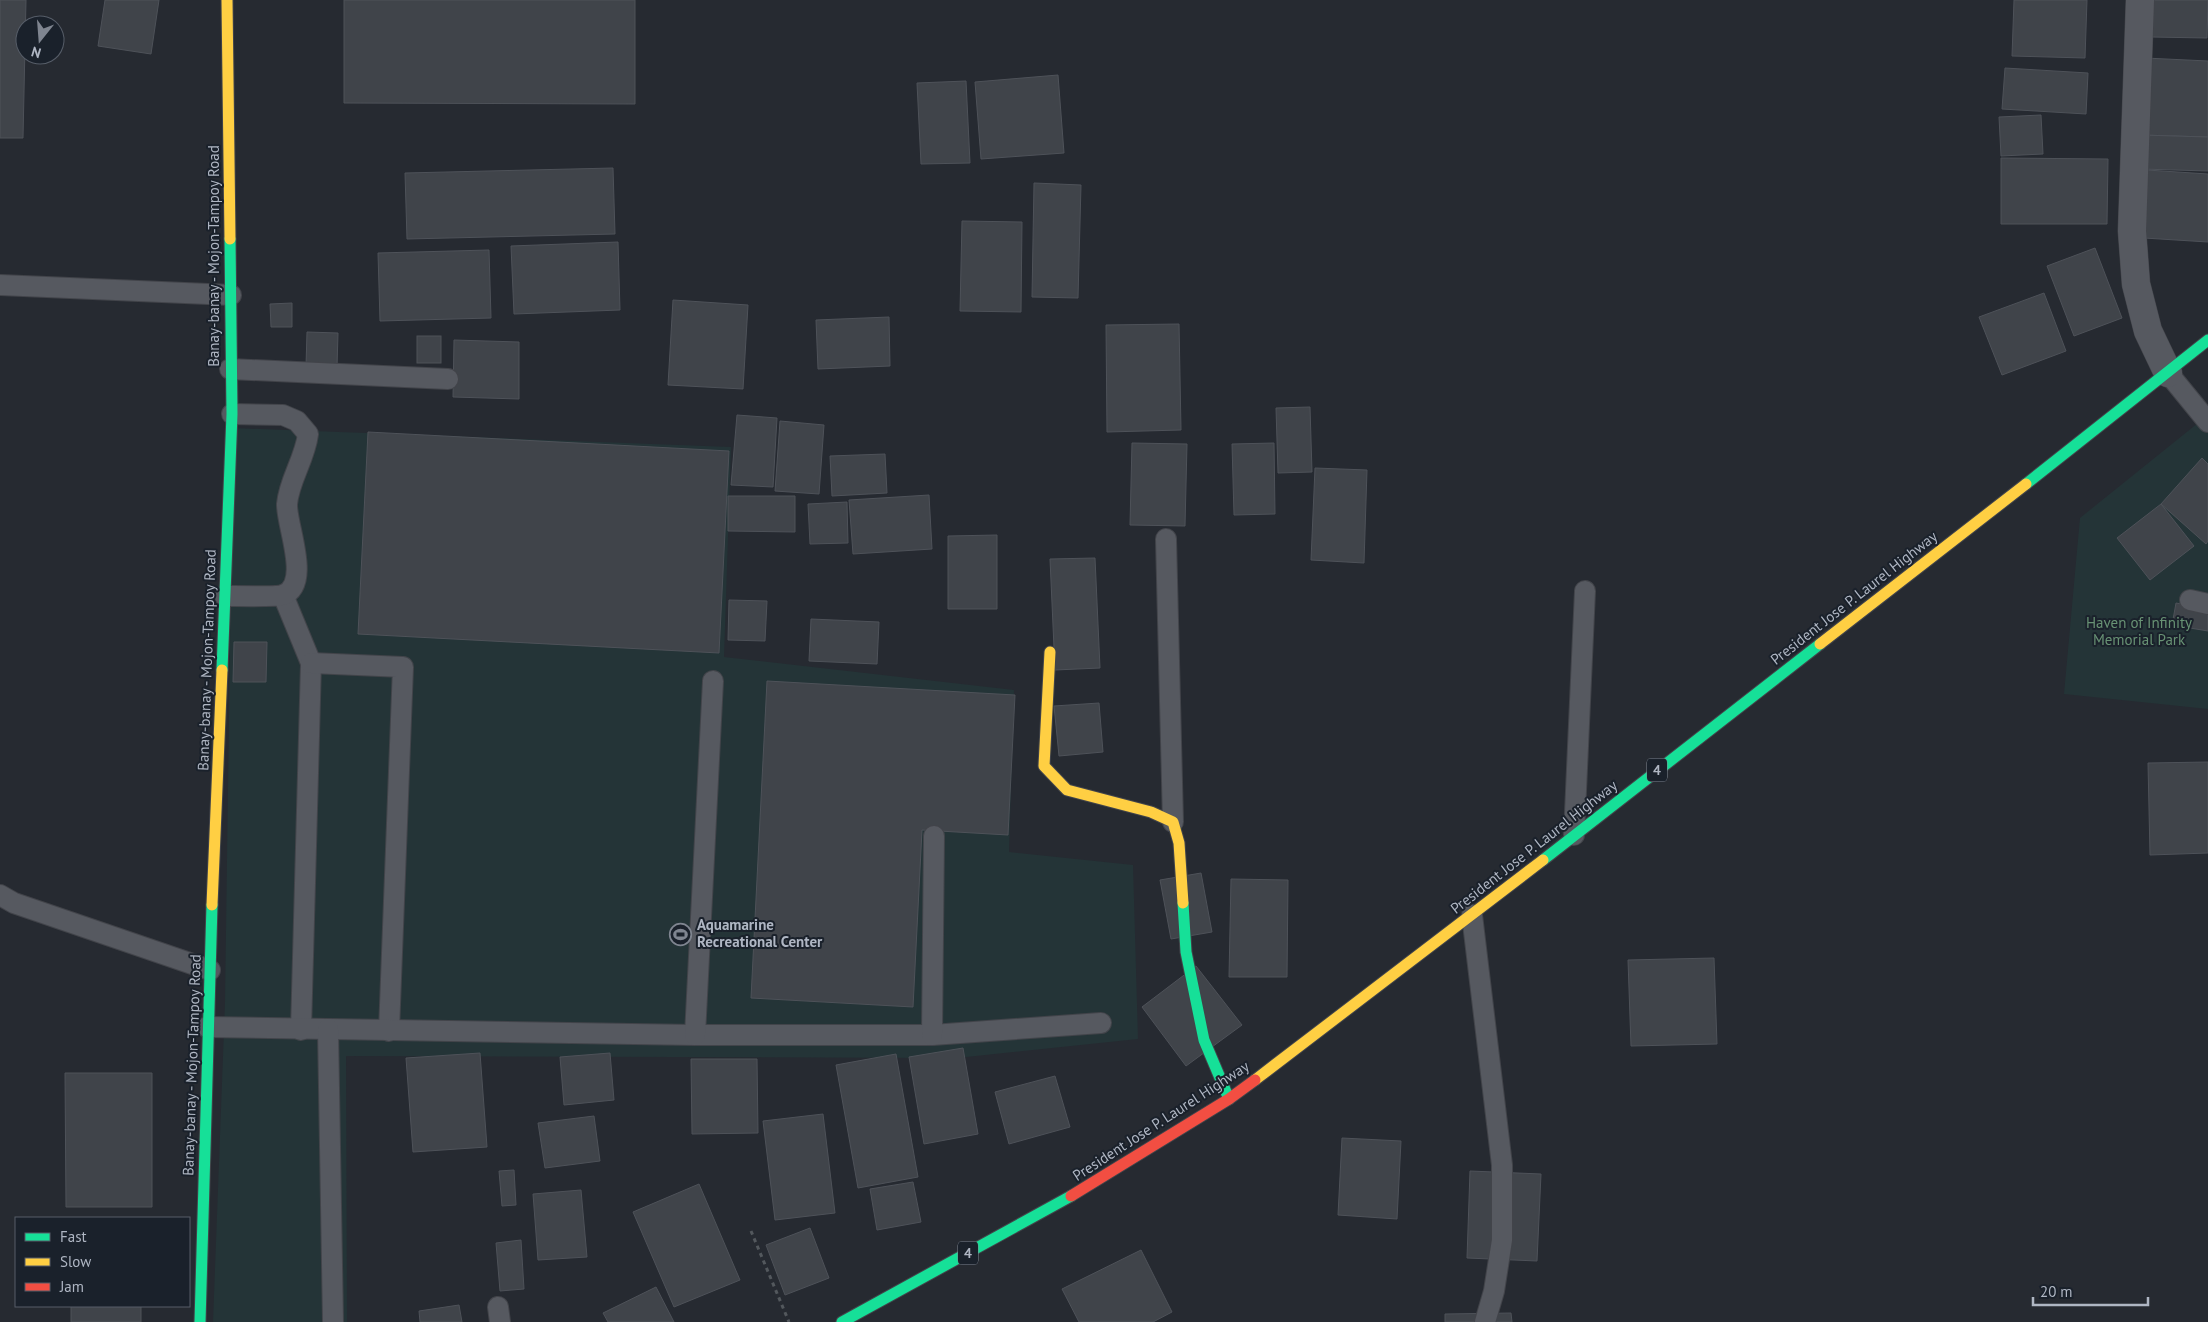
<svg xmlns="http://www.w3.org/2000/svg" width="2208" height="1322" viewBox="0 0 2208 1322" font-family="'PT Sans',sans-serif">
  <rect width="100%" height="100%" fill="#262a31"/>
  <!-- green -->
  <g fill="#243437">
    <polygon points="2208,415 2208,709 2064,694 2080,518"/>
    <polygon points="233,428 731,447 724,657 1014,690 1009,852 1133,865 1138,1039 957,1058 346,1056 347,1322 213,1322 225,1003"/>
  </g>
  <!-- building -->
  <g fill="#40444a" stroke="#4e5259">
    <polygon points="0,0 26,0 23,138 0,138"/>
    <polygon points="105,0 159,0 151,54 98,46"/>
    <polygon points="344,0 635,0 635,104 344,103"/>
    <polygon points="2014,0 2087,0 2085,58 2012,56"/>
    <polygon points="2152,0 2208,0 2207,38 2151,37"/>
    <polygon points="2145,58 2208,61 2208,137 2141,135"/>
    <polygon points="2005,68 2088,73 2086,114 2002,109"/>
    <polygon points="1058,75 1064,153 981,159 975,82"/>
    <polygon points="966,81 970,163 921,164 917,83"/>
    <polygon points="2041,115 2043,154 2001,156 1999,117"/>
    <polygon points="2141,135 2208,137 2208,171 2141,169"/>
    <polygon points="2001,158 2108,159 2107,224 2001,224"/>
    <polygon points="613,168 615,234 407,239 405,173"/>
    <polygon points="2147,170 2208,174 2208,242 2144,238"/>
    <polygon points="1034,183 1081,185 1078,298 1032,297"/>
    <polygon points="962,221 1022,222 1021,312 960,311"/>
    <polygon points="618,242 620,310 514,314 511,246"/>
    <polygon points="2095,248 2122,318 2074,336 2047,266"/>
    <polygon points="489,250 491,318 380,321 378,253"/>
    <polygon points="2044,293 2066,351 2002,375 1979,317"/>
    <polygon points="673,300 748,305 743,389 668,385"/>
    <polygon points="292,303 292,327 271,327 270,304"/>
    <polygon points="889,317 890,366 818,369 816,320"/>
    <polygon points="1179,324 1181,430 1107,432 1106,325"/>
    <polygon points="307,332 338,333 337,367 306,366"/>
    <rect x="417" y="336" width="24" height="27"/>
    <polygon points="454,340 519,342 519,399 453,397"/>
    <polygon points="1310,407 1312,472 1278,473 1276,408"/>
    <polygon points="737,415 777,418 773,487 731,485"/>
    <polygon points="780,421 824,425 819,494 775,491"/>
    <polygon points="368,432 729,451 719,653 358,634"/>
    <polygon points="1132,443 1187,444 1185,526 1130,525"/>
    <polygon points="1274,443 1275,514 1234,515 1232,444"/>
    <polygon points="885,454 887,493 832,496 830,456"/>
    <polygon points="2202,458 2208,464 2208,541 2206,544 2161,504"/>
    <polygon points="1315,468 1367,470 1364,563 1311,560"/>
    <polygon points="929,495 932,549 853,554 849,500"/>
    <polygon points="728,496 795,496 795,532 728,531"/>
    <polygon points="847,502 848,543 810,544 808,504"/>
    <polygon points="2161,504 2194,546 2150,580 2117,538"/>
    <polygon points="997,535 997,609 948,609 948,536"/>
    <polygon points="1095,558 1100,668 1055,670 1050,559"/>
    <polygon points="729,600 767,601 765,641 728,640"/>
    <polygon points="2176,603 2208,609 2208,631 2172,625"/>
    <polygon points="811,619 879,622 877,664 809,661"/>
    <polygon points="234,642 267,642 266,682 233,682"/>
    <polygon points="767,681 1015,695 1008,835 922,830 913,1007 751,998"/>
    <polygon points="1099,703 1103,752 1059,756 1054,706"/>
    <polygon points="2208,762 2208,853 2150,855 2148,763"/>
    <polygon points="1201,873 1212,932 1171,939 1160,880"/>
    <polygon points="1231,879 1288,880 1287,977 1229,977"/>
    <polygon points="1714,958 1717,1044 1631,1046 1628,960"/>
    <polygon points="1196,966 1242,1025 1186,1066 1142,1007"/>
    <polygon points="963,1048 978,1134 924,1144 909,1057"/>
    <polygon points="480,1053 487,1147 413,1152 406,1058"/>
    <polygon points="610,1053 614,1100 564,1105 560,1057"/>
    <polygon points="896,1054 918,1177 858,1188 836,1065"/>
    <polygon points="691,1059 757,1059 758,1133 692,1134"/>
    <polygon points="65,1073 152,1073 152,1207 66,1207"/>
    <polygon points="1055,1076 1070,1127 1009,1144 995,1092"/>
    <polygon points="823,1114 835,1213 775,1220 763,1121"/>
    <polygon points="594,1116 600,1161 545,1168 538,1123"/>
    <polygon points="1342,1138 1401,1141 1397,1219 1338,1215"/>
    <polygon points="514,1170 516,1205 502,1206 499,1171"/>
    <polygon points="1470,1171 1541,1174 1537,1261 1467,1258"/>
    <polygon points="913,1182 921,1222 877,1230 870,1189"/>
    <polygon points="699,1184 740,1280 674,1307 633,1212"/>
    <polygon points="581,1190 587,1257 538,1260 533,1194"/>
    <polygon points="810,1228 829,1278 785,1295 766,1245"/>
    <polygon points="521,1240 524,1289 500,1291 496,1243"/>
    <polygon points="1141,1250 1172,1312 1153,1322 1079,1322 1062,1289"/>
    <polygon points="656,1287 674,1322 608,1322 603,1313"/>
    <polygon points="459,1305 462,1322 420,1322 419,1311"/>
    <rect x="71" y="1306" width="70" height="16"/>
    <polygon points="1511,1313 1512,1322 1445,1322 1445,1314"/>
  </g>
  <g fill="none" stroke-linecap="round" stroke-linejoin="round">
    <defs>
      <g id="lane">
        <polyline points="0,285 231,295"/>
        <polyline points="230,369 448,379"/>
        <polyline points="2168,373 2208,422"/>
        <polyline points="1166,539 1173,822"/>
        <polyline points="283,595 311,663 301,1030"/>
        <path d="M225 596C235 596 276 597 283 595 312 584 286 525 287 504 289 480 305 459 308 434L297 421 283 415 232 414"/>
        <polyline points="2190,600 2208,604"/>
        <polyline points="311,663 403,667 389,1031"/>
        <polyline points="1574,835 1585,591"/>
        <polyline points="0,895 14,903 210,970"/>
        <polyline points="1472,915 1502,1165 1502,1240 1494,1291 1485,1322"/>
        <polyline points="207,1027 695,1035 932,1035 1101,1023"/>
        <polyline points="328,1029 333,1322"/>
        <polyline points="695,1035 713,681"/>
        <polyline points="932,1035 934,836"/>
        <polyline points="498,1307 500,1322"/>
      </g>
      <polyline id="street" points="2140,0 2132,231 2136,284 2148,331 2168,373"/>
      <g id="fast">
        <polyline points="2026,484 2208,340"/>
        <polyline points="222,670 232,414 230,239"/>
        <polyline points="1543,860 1820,644"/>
        <polyline points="1183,903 1186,952 1204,1040 1229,1099"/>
        <polyline points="200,1322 212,905"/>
        <polyline points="842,1322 1071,1196"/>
      </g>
      <g id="slow">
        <polyline points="227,0 230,239"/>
        <polyline points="1820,644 2026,484"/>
        <polyline points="1050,652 1044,766 1067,790 1151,812 1173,822 1179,843 1183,903"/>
        <polyline points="212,905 222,670"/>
        <polyline points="1255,1080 1543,860"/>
      </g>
      <polyline id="jam" points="1071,1196 1229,1099 1255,1080"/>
    </defs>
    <!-- lane casing -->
    <use href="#lane" stroke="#42444a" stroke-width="22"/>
    <!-- street casing -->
    <use href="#street" stroke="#42444a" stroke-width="29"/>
    <!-- fast casing -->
    <use href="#fast" stroke="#42444a" stroke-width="13"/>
    <!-- slow casing -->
    <use href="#slow" stroke="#42444a" stroke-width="13"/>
    <!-- jam casing -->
    <use href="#jam" stroke="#42444a" stroke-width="13"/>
    <!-- path -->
    <polyline stroke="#53585d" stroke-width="3" stroke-dasharray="4 4" stroke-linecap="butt" points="751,1231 789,1322"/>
    <!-- lane -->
    <use href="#lane" stroke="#565960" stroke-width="20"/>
    <!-- street -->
    <use href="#street" stroke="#565960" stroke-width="28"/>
    <!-- fast -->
    <use href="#fast" stroke="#16e098" stroke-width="11"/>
    <!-- slow -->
    <use href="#slow" stroke="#ffcf43" stroke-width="11"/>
    <!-- jam -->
    <use href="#jam" stroke="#f24e42" stroke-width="11"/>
  </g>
  <!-- icons -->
  <defs>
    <symbol id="stadium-ring" viewBox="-11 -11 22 22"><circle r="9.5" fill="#1a212b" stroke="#7f8590" stroke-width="1.5"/><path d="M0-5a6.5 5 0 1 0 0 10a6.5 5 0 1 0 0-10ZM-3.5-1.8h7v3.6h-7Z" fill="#7f8590"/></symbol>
  </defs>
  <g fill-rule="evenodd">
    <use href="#stadium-ring" x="668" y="922" width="25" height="25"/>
  </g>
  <g text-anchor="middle" stroke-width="4" stroke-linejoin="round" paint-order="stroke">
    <!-- shield labels -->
    <g fill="#1a212b" stroke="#828995" stroke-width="1">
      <rect x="1647" y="758.5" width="20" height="23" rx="4"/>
      <rect x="958" y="1241.5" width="20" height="23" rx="4"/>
    </g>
    <g font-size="14" font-weight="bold" fill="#afb6c3">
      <text x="1657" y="775">4</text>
      <text x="968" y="1258">4</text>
    </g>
    <!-- street labels -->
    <g font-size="15" fill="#afb6c3" stroke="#1a212b">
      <text transform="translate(214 256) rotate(-90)" y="5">Banay-banay - Mojon-Tampoy Road</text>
      <text transform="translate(1854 598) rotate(-38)" y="5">President Jose P. Laurel Highway</text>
      <text transform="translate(207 660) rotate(-88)" y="5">Banay-banay - Mojon-Tampoy Road</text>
      <text transform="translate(1534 847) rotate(-38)" y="5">President Jose P. Laurel Highway</text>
      <text transform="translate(192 1065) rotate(-88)" y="5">Banay-banay - Mojon-Tampoy Road</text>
      <text transform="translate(1161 1121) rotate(-33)" y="5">President Jose P. Laurel Highway</text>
    </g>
    <!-- park labels -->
    <g font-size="15" fill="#689274" stroke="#1a212b">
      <text x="2139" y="628">Haven of Infinity<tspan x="2139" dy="17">Memorial Park</tspan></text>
    </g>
    <!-- poi labels -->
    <g font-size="15" font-weight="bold" fill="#afb6c3" stroke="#1a212b" text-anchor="start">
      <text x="697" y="930">Aquamarine<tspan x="697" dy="17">Recreational Center</tspan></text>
    </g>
  </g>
  <!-- legend -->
  <rect x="15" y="1217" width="175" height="90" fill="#1a212b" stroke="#565d68"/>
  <rect x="25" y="1233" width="25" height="8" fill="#16e098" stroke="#565d68"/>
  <text x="60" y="1242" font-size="15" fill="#afb6c3">Fast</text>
  <rect x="25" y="1258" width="25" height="8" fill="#ffcf43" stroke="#565d68"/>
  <text x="60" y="1267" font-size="15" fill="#afb6c3">Slow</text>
  <rect x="25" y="1283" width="25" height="8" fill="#f24e42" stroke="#565d68"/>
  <text x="60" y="1292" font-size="15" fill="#afb6c3">Jam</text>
  <!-- north arrow -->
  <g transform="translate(40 40) rotate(197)"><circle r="24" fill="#1a212b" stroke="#565d68"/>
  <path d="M0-4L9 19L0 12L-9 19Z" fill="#7f8590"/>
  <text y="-8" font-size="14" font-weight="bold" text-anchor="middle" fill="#afb6c3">N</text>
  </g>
  <!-- scale -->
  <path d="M2033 1297v8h115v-8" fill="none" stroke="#afb6c3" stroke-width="2.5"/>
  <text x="2040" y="1297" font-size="15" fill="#afb6c3" stroke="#1a212b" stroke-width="4" paint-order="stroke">20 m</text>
</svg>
